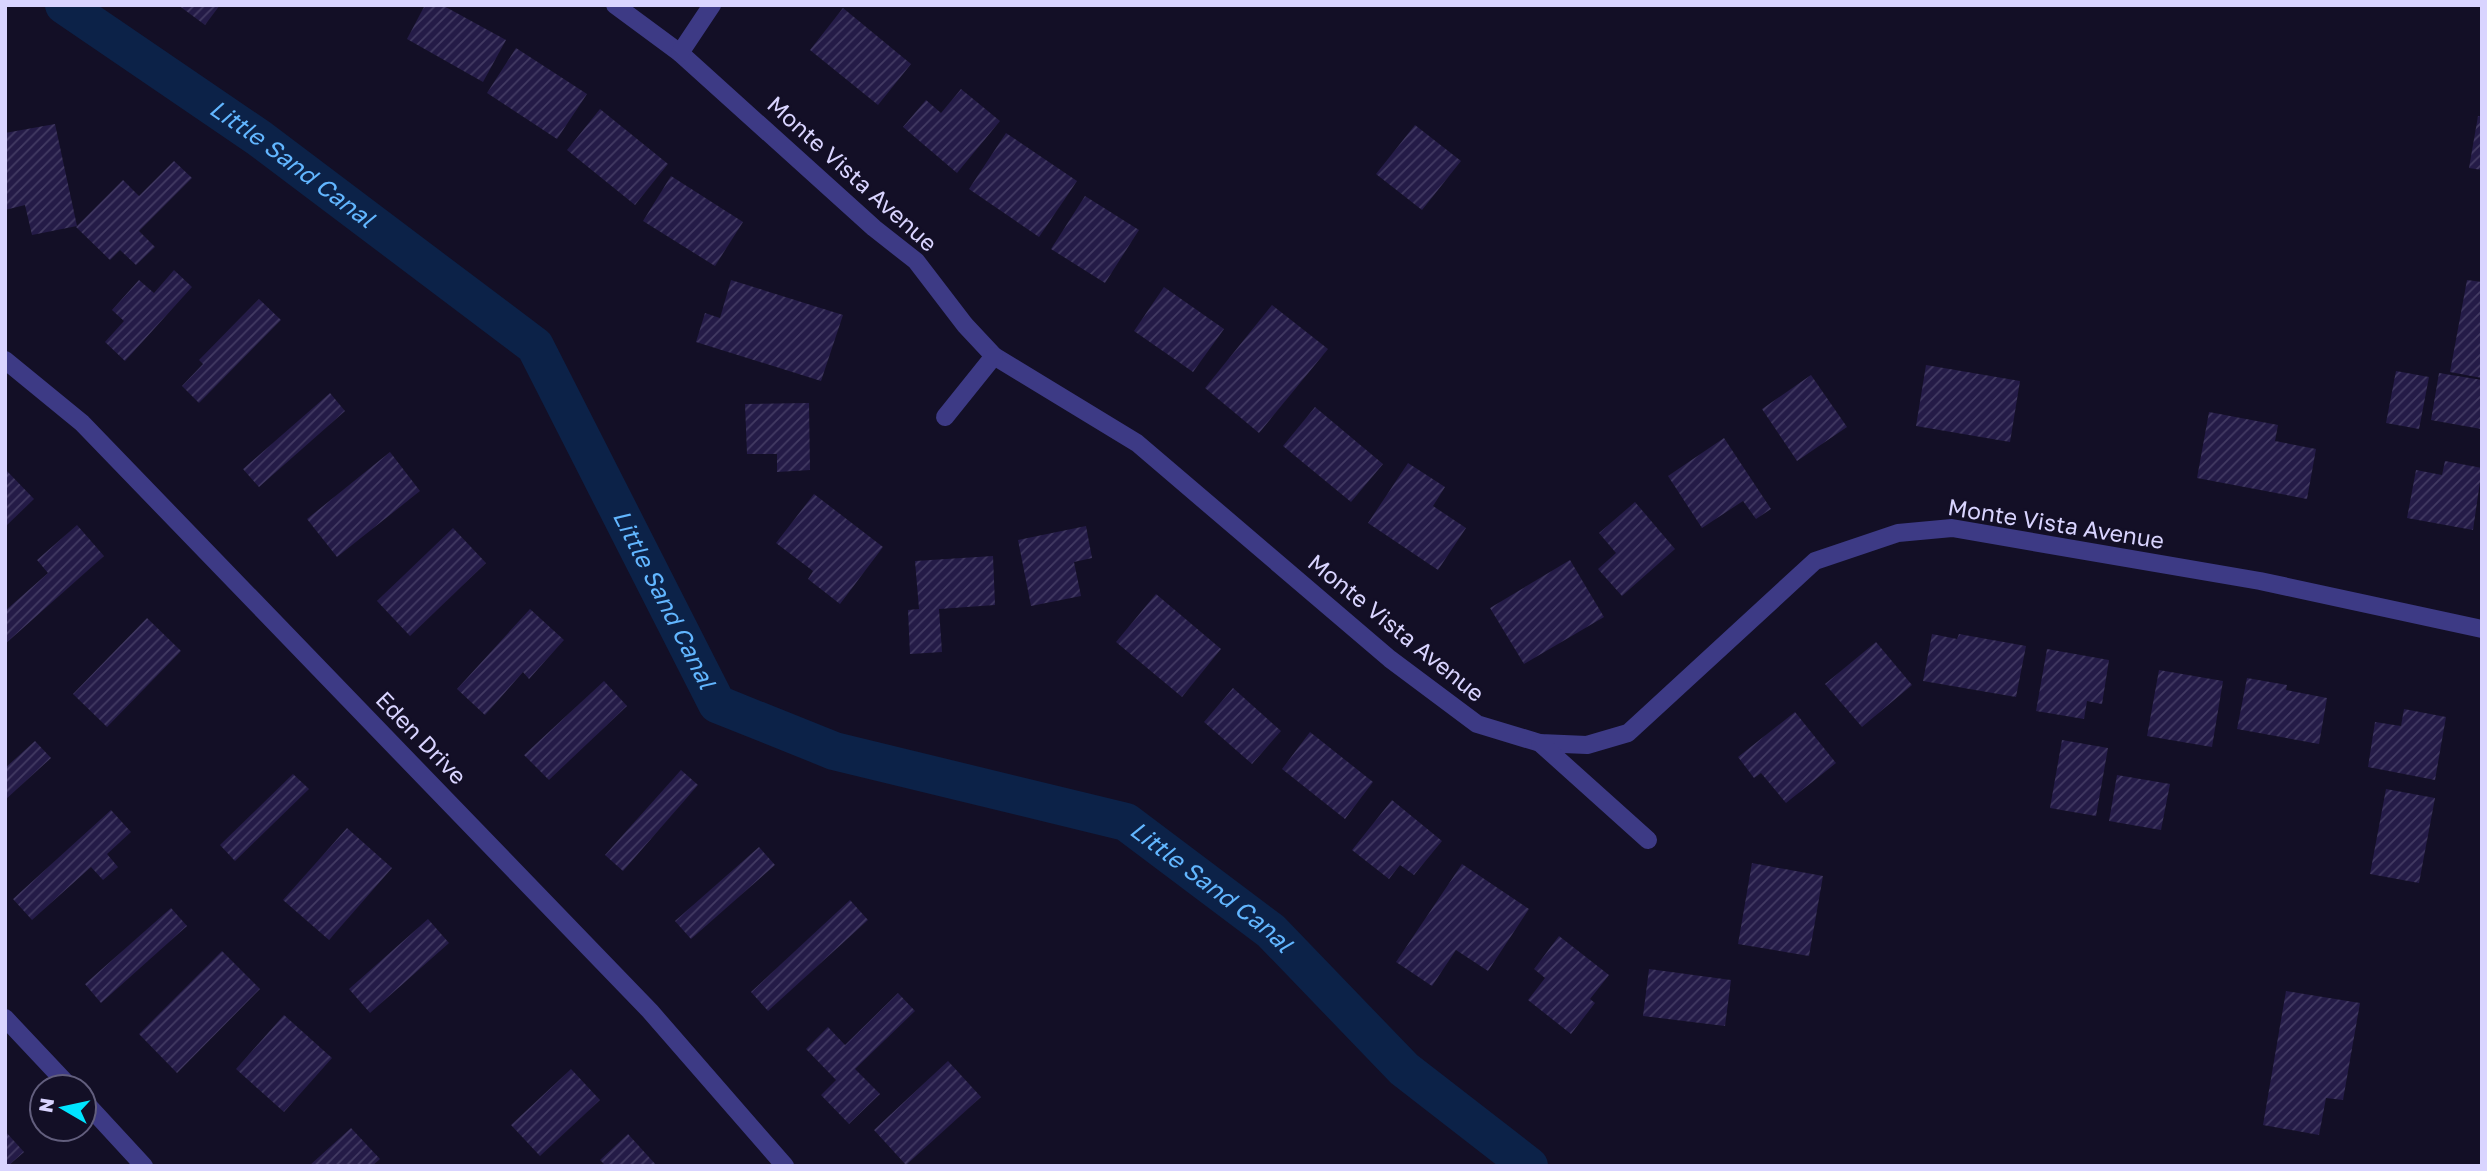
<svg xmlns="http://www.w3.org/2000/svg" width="2487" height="1171" viewBox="0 0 2487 1171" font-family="'Golos Text',sans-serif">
  <defs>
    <pattern id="building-hatch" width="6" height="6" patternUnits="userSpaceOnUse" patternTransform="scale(1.75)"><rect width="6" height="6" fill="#241b47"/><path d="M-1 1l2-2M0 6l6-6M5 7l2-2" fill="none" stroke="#433b63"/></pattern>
  </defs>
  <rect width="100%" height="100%" fill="#130f26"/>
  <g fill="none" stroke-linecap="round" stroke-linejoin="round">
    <!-- canal -->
    <path stroke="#0c2248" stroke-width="38" id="s1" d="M64 5 259 138 535 346 717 704 834 751 1126 822 1271 931 1404 1069 1529 1166"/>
  </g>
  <!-- building -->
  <g fill="url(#building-hatch)">
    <polygon points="178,5 220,5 205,25"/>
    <polygon points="425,5 442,5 506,40 483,82 407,39"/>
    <polygon points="843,8 911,64 878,105 810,50"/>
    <polygon points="516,48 587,94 557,139 487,93"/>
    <polygon points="961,89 1000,121 957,173 903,127 926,100 941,113"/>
    <polygon points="600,109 668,164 635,205 567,150"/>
    <polygon points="2478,116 2482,116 2482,170 2469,168"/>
    <polygon points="55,124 77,226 32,235 25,205 5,210 5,133"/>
    <polygon points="1415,125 1461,161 1422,210 1376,174"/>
    <polygon points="1006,133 1077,181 1039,237 969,189"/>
    <polygon points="174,161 192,178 139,231 155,247 136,265 120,250 110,260 76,227 123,180 139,196"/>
    <polygon points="671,176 743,222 715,266 643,221"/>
    <polygon points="1085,196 1139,230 1105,283 1051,249"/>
    <polygon points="174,270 192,287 125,361 105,342 124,321 112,310 139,280 154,293"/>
    <polygon points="731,280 843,315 821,381 696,342 705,313 720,318"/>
    <polygon points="2467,280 2482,282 2482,378 2450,372"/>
    <polygon points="1164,287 1224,329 1193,372 1134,331"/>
    <polygon points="259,299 281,320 199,403 182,386 203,364 199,360"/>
    <polygon points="1272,305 1328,349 1259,433 1205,388"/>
    <polygon points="1926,365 2020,381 2010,442 1916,426"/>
    <polygon points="2396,371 2429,377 2419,429 2386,423"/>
    <polygon points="2439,373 2482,380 2481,429 2431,420"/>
    <polygon points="1811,375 1847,427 1797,461 1762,409"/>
    <polygon points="330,393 345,411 259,487 243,469"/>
    <polygon points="809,403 810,470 777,472 777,454 747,454 745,404"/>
    <polygon points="1315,407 1383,464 1351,502 1283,446"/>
    <polygon points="2209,412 2278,425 2275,441 2316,449 2307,499 2197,478"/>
    <polygon points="1724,438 1771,509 1756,519 1743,501 1702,528 1668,476"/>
    <polygon points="390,452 420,491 337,557 307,519"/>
    <polygon points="2445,461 2482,468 2473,530 2407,518 2416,470 2442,475"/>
    <polygon points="1408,463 1445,487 1433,506 1466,528 1438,570 1368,523"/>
    <polygon points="5,469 34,499 5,527"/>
    <polygon points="814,494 883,547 840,604 808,579 813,571 776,543"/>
    <polygon points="1635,502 1675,549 1622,596 1598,569 1616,553 1599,533"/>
    <polygon points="77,525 104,556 5,644 5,611 48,573 37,560"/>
    <polygon points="1086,526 1092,558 1074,562 1081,596 1031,606 1018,540"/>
    <polygon points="453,528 486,563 410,636 377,601"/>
    <polygon points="993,556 995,605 939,609 942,652 910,654 908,610 919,609 915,561"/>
    <polygon points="1570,560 1604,617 1524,664 1490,608"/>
    <polygon points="1156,594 1221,649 1182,697 1116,642"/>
    <polygon points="530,609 564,640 529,679 523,672 485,715 457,689"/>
    <polygon points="147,618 181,651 107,727 73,694"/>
    <polygon points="1932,634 1957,639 1959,634 2026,646 2016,697 1923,681"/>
    <polygon points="1876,642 1912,685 1862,727 1825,684"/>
    <polygon points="2047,649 2109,660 2102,704 2087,701 2084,719 2036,711"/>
    <polygon points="2159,670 2223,681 2212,747 2147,736"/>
    <polygon points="2247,678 2287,685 2286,690 2327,698 2319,744 2237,729"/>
    <polygon points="604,681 627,706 549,780 524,755"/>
    <polygon points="1233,688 1281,731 1252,764 1204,722"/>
    <polygon points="2404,709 2446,717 2435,780 2368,767 2375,722 2401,726"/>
    <polygon points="1795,712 1836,763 1786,803 1761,773 1754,778 1738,757"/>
    <polygon points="1310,732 1373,782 1345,819 1282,769"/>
    <polygon points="2062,740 2108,748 2096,816 2050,808"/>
    <polygon points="35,741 51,758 5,800 5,768"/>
    <polygon points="681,770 698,785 623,871 605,855"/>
    <polygon points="293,774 309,789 235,861 220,845"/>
    <polygon points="2117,775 2170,784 2161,830 2109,821"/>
    <polygon points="2386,789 2435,798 2419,883 2370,874"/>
    <polygon points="1392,800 1442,841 1414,875 1400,865 1389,879 1352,850"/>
    <polygon points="111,810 131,832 107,854 118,867 103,880 91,867 32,920 13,899"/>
    <polygon points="347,828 392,868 329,940 283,900"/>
    <polygon points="759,847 775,865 691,939 675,921"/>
    <polygon points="1752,863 1823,876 1809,956 1738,944"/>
    <polygon points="1462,864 1529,909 1488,971 1456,950 1432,986 1396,962"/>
    <polygon points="850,900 868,920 768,1011 751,992"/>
    <polygon points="171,908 187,926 101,1003 85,984"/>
    <polygon points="428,919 449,943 370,1013 349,989"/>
    <polygon points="1559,936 1609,975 1590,999 1595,1003 1571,1034 1528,1000 1545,978 1534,969"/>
    <polygon points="222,951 260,989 177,1073 139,1034"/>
    <polygon points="1649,969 1731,980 1725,1026 1643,1016"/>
    <polygon points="2286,991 2360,1003 2343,1100 2326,1098 2319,1135 2263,1125"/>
    <polygon points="898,993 915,1011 855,1069 880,1094 849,1124 821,1095 836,1080 806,1049 828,1027 845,1045"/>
    <polygon points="284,1015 332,1058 284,1112 236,1069"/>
    <polygon points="948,1061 981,1097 906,1165 874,1130"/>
    <polygon points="571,1069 600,1100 540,1156 511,1125"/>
    <polygon points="351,1128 380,1159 372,1166 309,1166"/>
    <polygon points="5,1131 24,1152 8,1166 5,1166"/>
    <polygon points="628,1134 657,1166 606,1166 600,1160"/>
  </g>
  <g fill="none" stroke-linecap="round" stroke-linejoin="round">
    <!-- minor -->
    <g stroke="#3d3a85" stroke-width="18">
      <polyline points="615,5 680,53 874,228 916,261 965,325 994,356 1137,443 1390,659 1477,724 1540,743 1587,745 1628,733 1815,561 1898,533 1952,528 2260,581 2482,629"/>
      <polyline points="680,53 712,5"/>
      <polyline points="5,360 82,423 650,1011 785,1166"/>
      <polyline points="945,417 994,356"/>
      <polyline points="1540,743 1648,840"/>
      <polyline points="5,1018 70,1087"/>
      <polyline points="84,1101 144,1166"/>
    </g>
  </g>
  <g text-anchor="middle" stroke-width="5" stroke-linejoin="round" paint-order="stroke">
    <!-- street labels -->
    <g font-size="23" fill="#d9d4ff" stroke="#130f26">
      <text transform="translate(852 174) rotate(42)" y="8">Monte Vista Avenue</text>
      <text transform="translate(2056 524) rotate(9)" y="8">Monte Vista Avenue</text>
      <text transform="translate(1396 628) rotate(39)" y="8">Monte Vista Avenue</text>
      <text transform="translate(421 738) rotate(46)" y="8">Eden Drive</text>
    </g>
    <!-- water labels -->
    <g font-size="24" font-style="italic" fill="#62b6ff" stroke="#130f26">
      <text dy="8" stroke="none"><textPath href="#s1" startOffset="278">Little Sand Canal</textPath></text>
      <text dy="8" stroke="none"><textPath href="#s1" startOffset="866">Little Sand Canal</textPath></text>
      <text dy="8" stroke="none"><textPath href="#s1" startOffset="1517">Little Sand Canal</textPath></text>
    </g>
  </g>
  <!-- border -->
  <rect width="2487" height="1171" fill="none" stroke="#d9d4ff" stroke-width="14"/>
  <!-- north arrow -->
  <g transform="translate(63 1108) rotate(279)"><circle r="33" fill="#130f26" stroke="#625e7d" stroke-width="2"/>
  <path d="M0-5L12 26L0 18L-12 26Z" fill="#00e5ff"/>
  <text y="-10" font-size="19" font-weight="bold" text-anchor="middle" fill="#d9d4ff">N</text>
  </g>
</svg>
